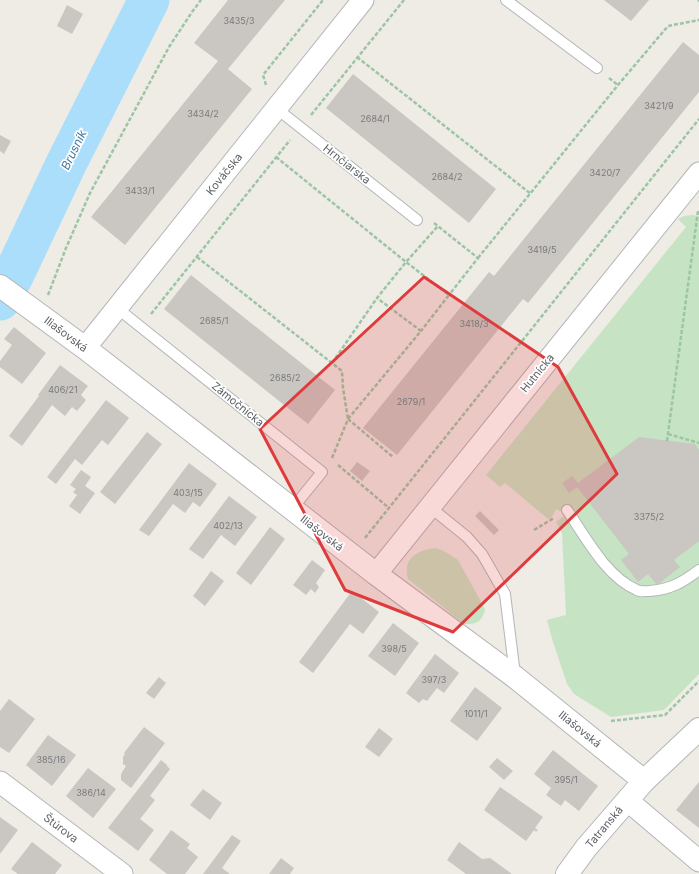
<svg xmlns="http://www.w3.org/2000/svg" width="699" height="874" viewBox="0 0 699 874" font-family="Inter,sans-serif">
  <rect width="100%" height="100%" fill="#eeece5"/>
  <!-- green -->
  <g fill="#c6e4c3">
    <polygon points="692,215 699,216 699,674 664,710 611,717 574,694 567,684 553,642 547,620 566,615 562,533 556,522 566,514 556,509 552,517 548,519 505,483 500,487 486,475 686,227 678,219 684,216"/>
    <path d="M435 548 442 550 458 560 485 609C483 621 476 625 464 624L408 579C402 559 417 550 435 548Z"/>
  </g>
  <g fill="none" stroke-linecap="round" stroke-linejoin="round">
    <!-- river -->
    <polyline stroke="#aadefa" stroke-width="41" points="0,300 14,274 67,162 149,0"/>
  </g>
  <!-- building -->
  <g fill="#cac7c2">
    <polygon points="228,0 285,0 228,69 252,89 125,245 91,217 218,61 194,43"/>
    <polygon points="604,0 649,0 631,21"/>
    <polygon points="67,5 83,14 72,34 57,26"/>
    <polygon points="683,42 699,55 699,92 528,303 523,299 397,455 363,428 489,272 494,276"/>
    <polygon points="353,74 496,189 469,223 326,108"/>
    <polygon points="0,135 11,141 4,154 0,151"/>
    <polygon points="191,275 335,390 308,424 164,309"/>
    <polygon points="14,327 46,353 22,384 0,367 0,361 12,345 4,339"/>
    <polygon points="60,365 88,386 81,395 86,400 77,411 72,407 65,416 52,405 22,446 9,436 39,396 38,395"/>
    <polygon points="106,400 129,418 108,445 102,440 82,465 75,459 56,484 47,477"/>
    <polygon points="147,432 162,444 115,504 100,492"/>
    <polygon points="639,437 695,444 699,450 699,541 674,560 680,567 657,585 648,574 638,582 621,560 629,554 577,487 569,493 562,483 572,476 578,483"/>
    <polygon points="357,462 370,471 362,481 350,471"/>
    <polygon points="189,463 217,484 200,507 193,502 185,513 173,504 149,536 139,530"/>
    <polygon points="81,470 91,477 85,486 95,493 80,514 69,506 77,495 73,492 76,489 70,485"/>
    <polygon points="229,496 257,517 235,546 221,535 203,559 189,549"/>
    <polygon points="480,511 499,530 494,535 475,516"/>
    <polygon points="270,527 285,539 251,585 236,573"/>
    <polygon points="312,560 325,570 316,583 319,587 315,593 311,589 306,595 293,585"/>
    <polygon points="211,571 224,581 205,606 193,596"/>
    <polygon points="352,591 379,612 363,634 350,624 313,673 299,662"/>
    <polygon points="393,623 419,643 395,676 368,656"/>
    <polygon points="435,654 459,673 444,693 437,688 427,701 423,699 419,703 406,693"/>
    <polygon points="159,677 166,683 154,699 146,693"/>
    <polygon points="475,687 502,708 477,741 450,721"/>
    <polygon points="9,699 35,719 9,753 0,747 0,711"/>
    <polygon points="144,727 165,743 131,788 121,780 121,774 126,766 123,764 123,757 125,754 124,753"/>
    <polygon points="379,728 393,739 379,757 365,747"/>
    <polygon points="48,735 76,755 52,786 26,765"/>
    <polygon points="553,750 598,786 579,811 565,800 561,806 546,795 551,788 534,774"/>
    <polygon points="497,758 513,771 504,780 489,767"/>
    <polygon points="161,760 167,765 167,766 170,769 150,796 155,800 140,819 154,830 138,851 108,828"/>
    <polygon points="88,768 116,789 93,818 66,796"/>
    <polygon points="699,782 699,828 676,810"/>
    <polygon points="500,787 543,817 535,828 538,830 536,832 534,830 526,841 484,810"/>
    <polygon points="203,789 222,803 210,820 190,805"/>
    <polygon points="0,817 18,830 0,854"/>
    <polygon points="171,830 190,844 187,848 198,857 185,874 167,874 149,860"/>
    <polygon points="232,835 241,841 222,868 230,874 203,874"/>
    <polygon points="32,842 62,865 55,874 18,874 11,869"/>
    <polygon points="459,842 482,859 490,858 512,874 466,874 447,860"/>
    <polygon points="281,858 294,868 290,874 269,874"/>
  </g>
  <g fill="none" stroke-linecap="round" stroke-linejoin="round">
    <defs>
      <g id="service">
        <polyline points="506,0 597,68"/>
        <polyline points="276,108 417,220"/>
        <polyline points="117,308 322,472 292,509"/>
        <polyline points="430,507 467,537 474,545 482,554 505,594 515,675"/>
        <path d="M567 510C585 536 606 577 637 590 640 592 645 591 649 591 670 590 683 582 699 570"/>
      </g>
      <g id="minor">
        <polyline points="85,348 363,0"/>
        <polyline points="376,574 699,173"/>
        <polyline points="0,782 122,874"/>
        <polyline points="627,800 699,861"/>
      </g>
      <polyline id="tertiary" points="0,286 85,348 376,574 515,677 644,781"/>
      <polyline id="secondary" points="567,874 586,848 644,781 699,729"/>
    </defs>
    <!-- service casing -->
    <use href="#service" stroke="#b3b6b9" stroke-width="12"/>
    <!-- minor casing -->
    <use href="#minor" stroke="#b3b6b9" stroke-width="23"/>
    <!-- tertiary casing -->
    <use href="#tertiary" stroke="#b3b6b9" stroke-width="24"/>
    <!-- secondary casing -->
    <use href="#secondary" stroke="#b2b5b9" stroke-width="24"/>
    <!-- path -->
    <g stroke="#9dc5a5" stroke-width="2.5" stroke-dasharray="4 2" stroke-linecap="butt">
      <polyline points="698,0 699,1"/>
      <polyline points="357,57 531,194"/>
      <polyline points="609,78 618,85"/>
      <polyline points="266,85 263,75 323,0"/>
      <polyline points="311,115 404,0"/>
      <polyline points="276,157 406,262 438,226"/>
      <polyline points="434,223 478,258 449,295"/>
      <polyline points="197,257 342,371 343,388 348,419"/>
      <polyline points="478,258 618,85 668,26 699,20"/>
      <polyline points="48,295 66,248 90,193 169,47 192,12 201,0"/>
      <polyline points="151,314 290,140"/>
      <polyline points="332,363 377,298 406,262 449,295 421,331"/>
      <polyline points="348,419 421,331 377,298"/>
      <polyline points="668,434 699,443"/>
      <polyline points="667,441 698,211"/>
      <polyline points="332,458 348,419 393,457"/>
      <polyline points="338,465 389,508"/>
      <polyline points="534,530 554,518"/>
      <polyline points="365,538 699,119"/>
      <polyline points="611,721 665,715 699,681"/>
    </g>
    <!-- service -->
    <use href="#service" stroke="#fff" stroke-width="10"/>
    <!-- minor -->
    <use href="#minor" stroke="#fff" stroke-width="21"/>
    <!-- tertiary -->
    <use href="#tertiary" stroke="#fff" stroke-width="22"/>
    <!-- secondary -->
    <use href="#secondary" stroke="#fff" stroke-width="22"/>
  </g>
  <!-- marked area -->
  <path fill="#df3b3c" fill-opacity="0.2" stroke="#df3b3c" stroke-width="3" stroke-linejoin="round" d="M424 277 558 367 617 474 453 632 345 590 260 429Z"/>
  <g text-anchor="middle" stroke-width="3.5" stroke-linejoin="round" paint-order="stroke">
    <!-- number labels -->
    <g font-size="9" fill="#787a7c">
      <text x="239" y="24">3435/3</text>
      <text x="659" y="109">3421/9</text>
      <text x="203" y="117">3434/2</text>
      <text x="375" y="122">2684/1</text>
      <text x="605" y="176">3420/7</text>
      <text x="447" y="180">2684/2</text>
      <text x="140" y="194">3433/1</text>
      <text x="542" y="253">3419/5</text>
      <text x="214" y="324">2685/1</text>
      <text x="474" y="327">3418/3</text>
      <text x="285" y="381">2685/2</text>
      <text x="63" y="393">406/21</text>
      <text x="411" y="405">2679/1</text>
      <text x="188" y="496">403/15</text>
      <text x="649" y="520">3375/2</text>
      <text x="228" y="529">402/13</text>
      <text x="394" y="652">398/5</text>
      <text x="434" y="683">397/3</text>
      <text x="476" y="717">1011/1</text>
      <text x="51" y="763">385/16</text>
      <text x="566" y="783">395/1</text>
      <text x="91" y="796">386/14</text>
    </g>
    <!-- street labels -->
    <g font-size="11" fill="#5d6165" stroke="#fff">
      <text transform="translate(347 164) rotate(38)" y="4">Hrnčiarska</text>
      <text transform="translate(224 174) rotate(-51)" y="4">Kováčska</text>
      <text transform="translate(66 334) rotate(37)" y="4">Iliašovská</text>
      <text transform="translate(537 373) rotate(-51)" y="4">Hutnícka</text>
      <text transform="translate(238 404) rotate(39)" y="4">Zámočnícka</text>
      <text transform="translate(322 533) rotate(38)" y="4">Iliašovská</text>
      <text transform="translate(580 729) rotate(39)" y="4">Iliašovská</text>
      <text transform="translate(604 827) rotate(-50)" y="4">Tatranská</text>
      <text transform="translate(61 828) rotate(37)" y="4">Štúrova</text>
    </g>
    <!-- water labels -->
    <g font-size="12" font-style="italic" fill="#447aa2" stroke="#fff">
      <text transform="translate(74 150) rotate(-64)" y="4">Brusník</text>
    </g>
  </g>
</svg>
